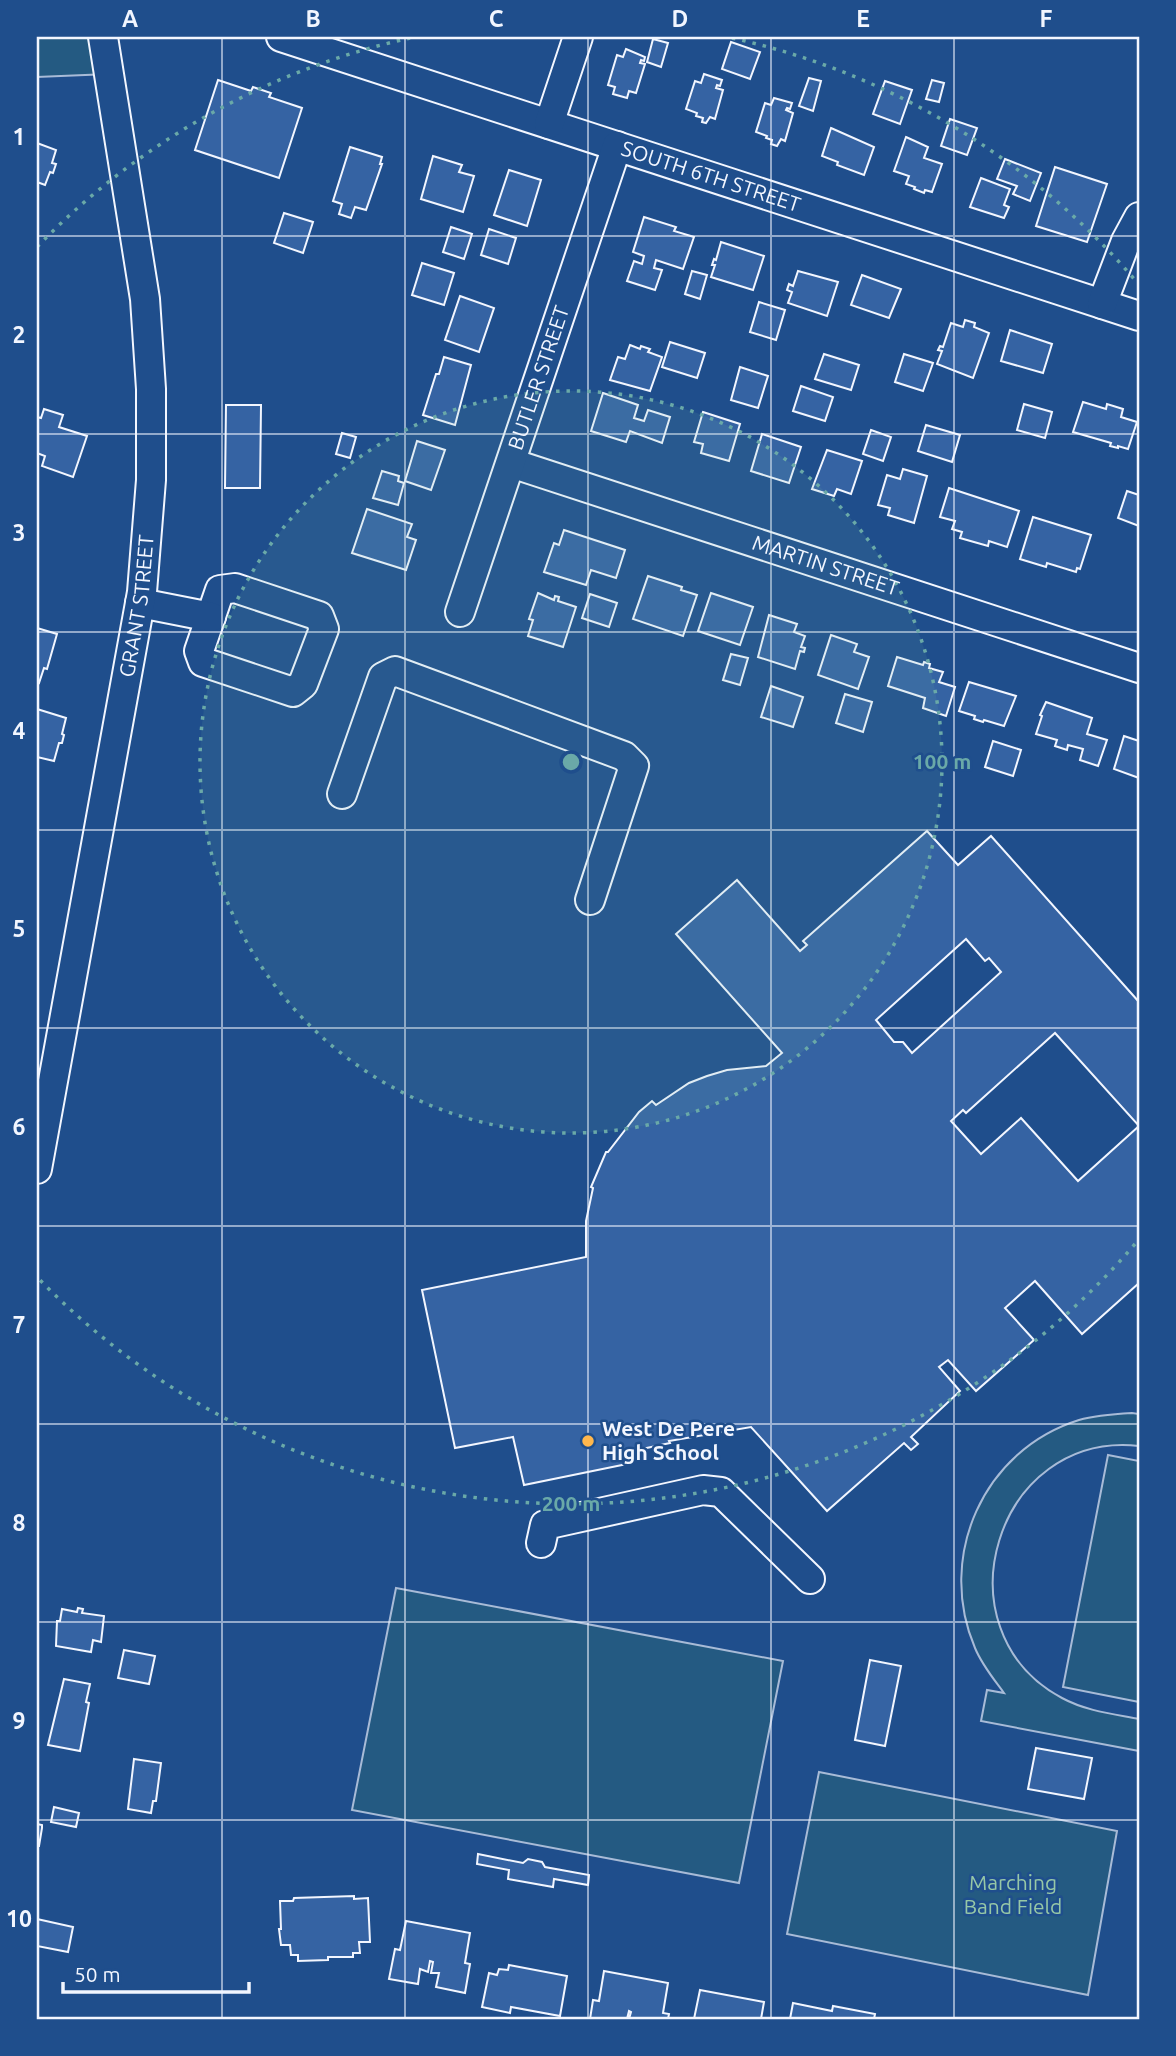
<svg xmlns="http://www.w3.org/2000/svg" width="1176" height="2056" viewBox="0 0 1176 2056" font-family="Ubuntu,sans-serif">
  <rect width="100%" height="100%" fill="#1f4e8c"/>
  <!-- green -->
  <g fill="#245a82" stroke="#a8bbd7" stroke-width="2">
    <polygon points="37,37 103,37 109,74 37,77"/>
    <path d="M1132 1413 1139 1414V1446C996 1430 935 1630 1062 1698 1086 1711 1113 1714 1139 1719V1751L981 1721 987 1690 1004 1693C993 1678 982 1665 975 1648 936 1557 983 1450 1079 1420 1096 1415 1114 1414 1132 1413Z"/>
    <polygon points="1108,1455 1139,1461 1139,1702 1063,1687"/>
    <polygon points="396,1588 783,1661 739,1883 352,1810"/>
    <polygon points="819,1772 1117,1831 1088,1995 787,1934"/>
  </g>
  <!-- building -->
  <g fill="#3563a3" stroke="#f2f6ff" stroke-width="2" fill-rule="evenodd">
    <polygon points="653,39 668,43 661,67 647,62"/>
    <polygon points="731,42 760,52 750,79 722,69"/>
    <polygon points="626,49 645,57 644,61 641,60 640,63 645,64 636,93 629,91 627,98 613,94 615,87 608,85 617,55 623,57"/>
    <polygon points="704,74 722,80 720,86 717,85 716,88 723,90 715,119 710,117 706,123 702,122 703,118 696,116 697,113 686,109 695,81 701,83"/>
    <polygon points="809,78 821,81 813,111 799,106"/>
    <polygon points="218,80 251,91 253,87 271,93 269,97 302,108 279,178 195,150"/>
    <polygon points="932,80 944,83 939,102 926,99"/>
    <polygon points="885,81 912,90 900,124 873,114"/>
    <polygon points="774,98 792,103 790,109 787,108 786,110 793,113 785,141 781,139 777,146 771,144 772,140 766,138 767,136 756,132 765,103 771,105"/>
    <polygon points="950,119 977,128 967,155 941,146"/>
    <polygon points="831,128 874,147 864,175 837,165 838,162 822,156"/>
    <polygon points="906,137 928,147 924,158 942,164 932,192 925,190 924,193 914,189 915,187 906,184 909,176 894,171"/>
    <polygon points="37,143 56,150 52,163 56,164 53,173 50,172 45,185 37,182"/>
    <polygon points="350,147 382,157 380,164 382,164 366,210 355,207 351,218 339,214 342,204 333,201"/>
    <polygon points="433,156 462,165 459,172 474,176 463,212 421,199"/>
    <polygon points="1005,159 1041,173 1030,201 1013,194 1017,186 997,179"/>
    <polygon points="1055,167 1107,184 1087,242 1036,226"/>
    <polygon points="509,170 541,180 527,226 494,215"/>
    <polygon points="981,178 1010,189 1004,205 1009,207 1004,218 970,207"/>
    <polygon points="284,213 313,222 303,253 274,243"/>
    <polygon points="644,217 676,227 674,231 694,237 683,269 656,260 654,268 662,270 655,290 627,281 634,261 642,264 644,256 633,252"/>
    <polygon points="451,227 472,234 464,259 443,252"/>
    <polygon points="489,229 516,238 508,264 481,255"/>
    <polygon points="721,242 764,256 753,290 711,277 715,265 712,265 714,259 716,260"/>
    <polygon points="422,263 454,273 444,305 412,295"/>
    <polygon points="692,271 707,275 700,299 685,294"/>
    <polygon points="798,271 838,282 827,316 788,303 792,292 787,290 789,284 793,286"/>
    <polygon points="862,275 901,289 889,318 851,305"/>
    <polygon points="460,296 494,308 479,352 445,340"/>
    <polygon points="759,302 785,310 776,340 750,332"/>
    <polygon points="965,320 975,323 974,327 989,333 973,378 937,364 942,351 938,350 940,346 943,347 951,323 963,327"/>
    <polygon points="1010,330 1052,344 1043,373 1001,361"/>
    <polygon points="670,342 705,353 697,378 662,367"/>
    <polygon points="630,345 640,349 641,346 650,349 648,352 662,357 650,391 610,380 618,357 625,359"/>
    <polygon points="824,354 859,365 851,390 815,379"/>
    <polygon points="904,354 933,363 923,391 895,382"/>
    <polygon points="444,357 471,365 455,425 423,415 436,374 439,374"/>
    <polygon points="740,367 768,376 758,408 731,400"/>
    <polygon points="801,386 833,397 825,421 793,411"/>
    <polygon points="603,393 638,405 634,418 644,421 648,410 670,417 662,443 630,431 626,442 591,431"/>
    <polygon points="1083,402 1106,409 1107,404 1123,409 1121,417 1137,422 1128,449 1118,446 1118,448 1110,446 1111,443 1073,432"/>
    <polygon points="1024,404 1052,412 1045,438 1017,430"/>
    <polygon points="226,405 261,405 260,488 225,488"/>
    <polygon points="44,409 63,415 59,427 87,436 73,477 42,466 45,456 37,453 37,455 37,417 41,418"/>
    <polygon points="703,412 740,424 729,461 701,453 703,444 694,442"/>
    <polygon points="926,425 960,435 952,462 918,451"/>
    <polygon points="871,430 891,437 883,461 863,454"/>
    <polygon points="342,433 356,437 350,458 336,454"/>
    <polygon points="762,434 801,447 789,483 751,471"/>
    <polygon points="417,441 445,450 431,490 405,481"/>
    <polygon points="827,450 862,461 851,494 837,489 834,496 812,489"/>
    <polygon points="903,469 927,476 914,523 888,515 890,508 878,505 887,475 900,479"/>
    <polygon points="382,471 399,476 398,481 404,483 398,505 373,498"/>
    <polygon points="949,488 1019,511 1007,547 989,541 988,546 960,538 962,532 952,529 955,521 940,517"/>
    <polygon points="1127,491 1139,495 1139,526 1118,518"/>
    <polygon points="367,509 412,524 407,537 416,540 406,570 352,553"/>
    <polygon points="1033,517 1091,535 1080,569 1077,568 1076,572 1047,563 1046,567 1020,559"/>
    <polygon points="564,530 625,550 616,578 591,570 586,585 544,572 554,543 559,545"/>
    <polygon points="648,576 682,587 681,590 697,595 683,636 633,619"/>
    <polygon points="538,593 554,600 555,596 559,597 558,601 576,607 563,647 528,636 533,620 529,619"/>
    <polygon points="711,593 753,607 740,645 698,631"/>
    <polygon points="590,594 617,603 609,627 582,618"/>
    <polygon points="769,615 797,624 794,632 805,636 801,647 805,648 804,652 800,651 795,669 758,657"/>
    <polygon points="37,628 57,634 47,669 44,668 39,683 37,682"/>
    <polygon points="831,635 857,644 854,652 869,657 858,689 818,675"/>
    <polygon points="731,654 748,658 740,685 723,680"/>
    <polygon points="897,657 923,665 924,662 930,664 929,668 943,672 939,682 955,687 946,716 923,708 925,698 888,686"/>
    <polygon points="969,682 1016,696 1004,726 984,720 983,722 974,719 975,716 959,711"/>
    <polygon points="771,686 803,697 793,727 761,717"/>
    <polygon points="845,694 872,702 863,732 836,723"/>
    <polygon points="1046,702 1092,718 1087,734 1107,740 1098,766 1080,760 1083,749 1068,745 1067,750 1055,746 1057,740 1036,734 1042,716 1040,715"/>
    <polygon points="37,709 66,718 62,734 64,735 62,743 59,743 54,761 37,757"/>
    <polygon points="1124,736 1139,741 1139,778 1114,769"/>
    <polygon points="993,741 1021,750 1013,776 985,767"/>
    <path d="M927 831 958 865 991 836 1139 1002V1126L1055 1033 966 1113 963 1110 951 1121 981 1154 1021 1118 1078 1181 1139 1126V1283L1082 1334 1035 1281 1005 1308 1034 1340 976 1391 948 1360 939 1367 960 1391 911 1437 918 1444 911 1450 904 1443 827 1511 751 1427 669 1441 670 1443 623 1453 627 1464 524 1485 513 1437 455 1448 422 1290 586 1257V1221L593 1188 591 1187 606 1152H608L639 1112 652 1101 656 1105 689 1083 707 1076 727 1070 766 1066 782 1053 676 934 737 880 800 951 807 945 803 941ZM966 939 985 961 989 958 1001 972 912 1053 903 1042H894L876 1020Z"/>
    <polygon points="78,1608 83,1609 82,1613 104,1616 101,1642 93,1640 91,1652 56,1646 57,1621 60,1621 62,1609 77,1612"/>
    <polygon points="124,1650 155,1656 149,1684 118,1678"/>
    <polygon points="870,1660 901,1666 885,1746 855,1740"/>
    <polygon points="64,1679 90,1684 86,1702 89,1703 80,1751 48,1745"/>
    <polygon points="1036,1748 1092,1758 1084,1799 1028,1789"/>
    <polygon points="134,1759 161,1763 156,1801 153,1801 151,1813 128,1809"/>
    <polygon points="54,1807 79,1813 76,1827 51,1822"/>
    <polygon points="37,1824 42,1825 42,1828 39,1846 37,1846"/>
    <polygon points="478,1854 523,1863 528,1859 542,1862 545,1867 589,1875 588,1885 554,1879 553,1887 508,1879 509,1870 477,1864"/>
    <polygon points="354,1896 354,1899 368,1898 370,1942 359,1942 360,1953 353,1953 353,1957 328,1957 328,1960 298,1961 298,1955 291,1955 290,1945 281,1945 279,1929 281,1929 280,1901 293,1901 294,1898"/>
    <polygon points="37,1919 73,1927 68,1952 37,1946"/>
    <polygon points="406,1921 470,1933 465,1963 470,1964 465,1993 436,1987 439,1973 431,1973 433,1962 430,1961 428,1972 420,1969 418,1984 389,1979 395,1949 400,1950"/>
    <polygon points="509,1965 567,1976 560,2016 511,2007 510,2013 482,2007 489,1973 497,1975 499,1969 508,1970"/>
    <polygon points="604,1971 668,1983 663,2013 669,2014 668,2019 629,2019 631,2012 629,2011 627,2019 590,2019 593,2000 599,2001"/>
    <polygon points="700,1990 764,2002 761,2019 689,2019 694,2019"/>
    <polygon points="793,2003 832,2011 833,2006 875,2014 874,2019 790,2019"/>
  </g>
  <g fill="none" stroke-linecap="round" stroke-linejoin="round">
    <defs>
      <g id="minor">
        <path id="s1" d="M281 37 1139 316"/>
        <polyline points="549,124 578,37"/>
        <polyline points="1102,304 1126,241 1139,217"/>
        <path id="s2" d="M511 463 1139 668"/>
        <polygon points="235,588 319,616 324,629 303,684 293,692 203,662 199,651 220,590"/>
        <polyline points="140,603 211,617"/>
        <path id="s3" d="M460 612 617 146"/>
        <polyline points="342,794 383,677 395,671 624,756 634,766 590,900"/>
        <path id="s4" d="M37 1169 142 592 151 480V389L145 299 103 37"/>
        <polyline points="541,1543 545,1525 703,1490 721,1492 810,1579"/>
      </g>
    </defs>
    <!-- minor casing -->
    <use href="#minor" stroke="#f2f6ff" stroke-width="32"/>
    <!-- minor -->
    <use href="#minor" stroke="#1f4e8c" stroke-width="28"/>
  </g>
  <!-- grid -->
  <path fill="none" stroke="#f2f6ff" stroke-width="2" stroke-opacity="0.55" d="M222 37V2019M405 37V2019M588 37V2019M771 37V2019M954 37V2019M37 236H1139M37 434H1139M37 632H1139M37 830H1139M37 1028H1139M37 1226H1139M37 1424H1139M37 1622H1139M37 1820H1139"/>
  <!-- distance rings -->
  <circle cx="571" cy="762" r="371" fill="#6aa9a8" fill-opacity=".12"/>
  <g fill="none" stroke="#6aa9a8" stroke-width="3.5" stroke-dasharray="3.5 7">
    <circle cx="571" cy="762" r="371"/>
    <path d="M1135 1244A742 742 0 0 1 37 1277M37 247A742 742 0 0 1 410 38M732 38A742 742 0 0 1 1135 280"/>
  </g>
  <!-- markers -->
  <circle fill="#ffb74d" stroke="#1f4e8c" stroke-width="2.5" cx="588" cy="1441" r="7"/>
  <g text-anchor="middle" stroke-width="5" stroke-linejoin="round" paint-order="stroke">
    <!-- street labels -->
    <g font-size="21" fill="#f2f6ff" stroke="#1f4e8c">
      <text dy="7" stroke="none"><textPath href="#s1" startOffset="452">SOUTH 6TH STREET</textPath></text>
      <text dy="7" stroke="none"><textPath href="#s3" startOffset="247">BUTLER STREET</textPath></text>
      <text dy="7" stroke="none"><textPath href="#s2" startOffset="331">MARTIN STREET</textPath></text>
      <text dy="7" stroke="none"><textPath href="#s4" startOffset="572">GRANT STREET</textPath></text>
    </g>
    <!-- poi labels -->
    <g font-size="21" font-weight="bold" fill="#f2f6ff" stroke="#1f4e8c" text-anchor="start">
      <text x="602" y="1436">West De Pere<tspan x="602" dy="24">High School</tspan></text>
    </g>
    <!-- park labels -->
    <g font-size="21" fill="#97c8a6" stroke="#1f4e8c">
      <text x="1013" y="1890">Marching<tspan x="1013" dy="24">Band Field</tspan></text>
    </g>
  </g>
  <circle cx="571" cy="762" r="10" fill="#6aa9a8" stroke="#1f4e8c" stroke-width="3.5"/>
  <g font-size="21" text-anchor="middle" font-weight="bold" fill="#6aa9a8" stroke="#1f4e8c" stroke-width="5" stroke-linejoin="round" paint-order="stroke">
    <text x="942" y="769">100 m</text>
    <text x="571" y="1511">200 m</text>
  </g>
  <!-- border -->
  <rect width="1176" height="2056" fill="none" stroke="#1f4e8c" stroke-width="77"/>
  <!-- scale -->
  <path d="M63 1982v10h186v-10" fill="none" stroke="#f2f6ff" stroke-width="3.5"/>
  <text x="74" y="1982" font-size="21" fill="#f2f6ff" stroke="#1f4e8c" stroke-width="5" paint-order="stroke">50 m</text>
  <rect x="38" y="38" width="1100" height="1980" fill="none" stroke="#f2f6ff" stroke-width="2.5"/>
  <g font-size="23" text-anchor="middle" font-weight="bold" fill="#f2f6ff">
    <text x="130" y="27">A</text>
    <text x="313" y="27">B</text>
    <text x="496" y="27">C</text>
    <text x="680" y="27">D</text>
    <text x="863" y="27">E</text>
    <text x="1046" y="27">F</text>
    <text x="19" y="145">1</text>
    <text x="19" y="343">2</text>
    <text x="19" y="541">3</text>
    <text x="19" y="739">4</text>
    <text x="19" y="937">5</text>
    <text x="19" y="1135">6</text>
    <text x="19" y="1333">7</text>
    <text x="19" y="1531">8</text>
    <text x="19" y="1729">9</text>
    <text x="19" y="1927">10</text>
  </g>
</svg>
